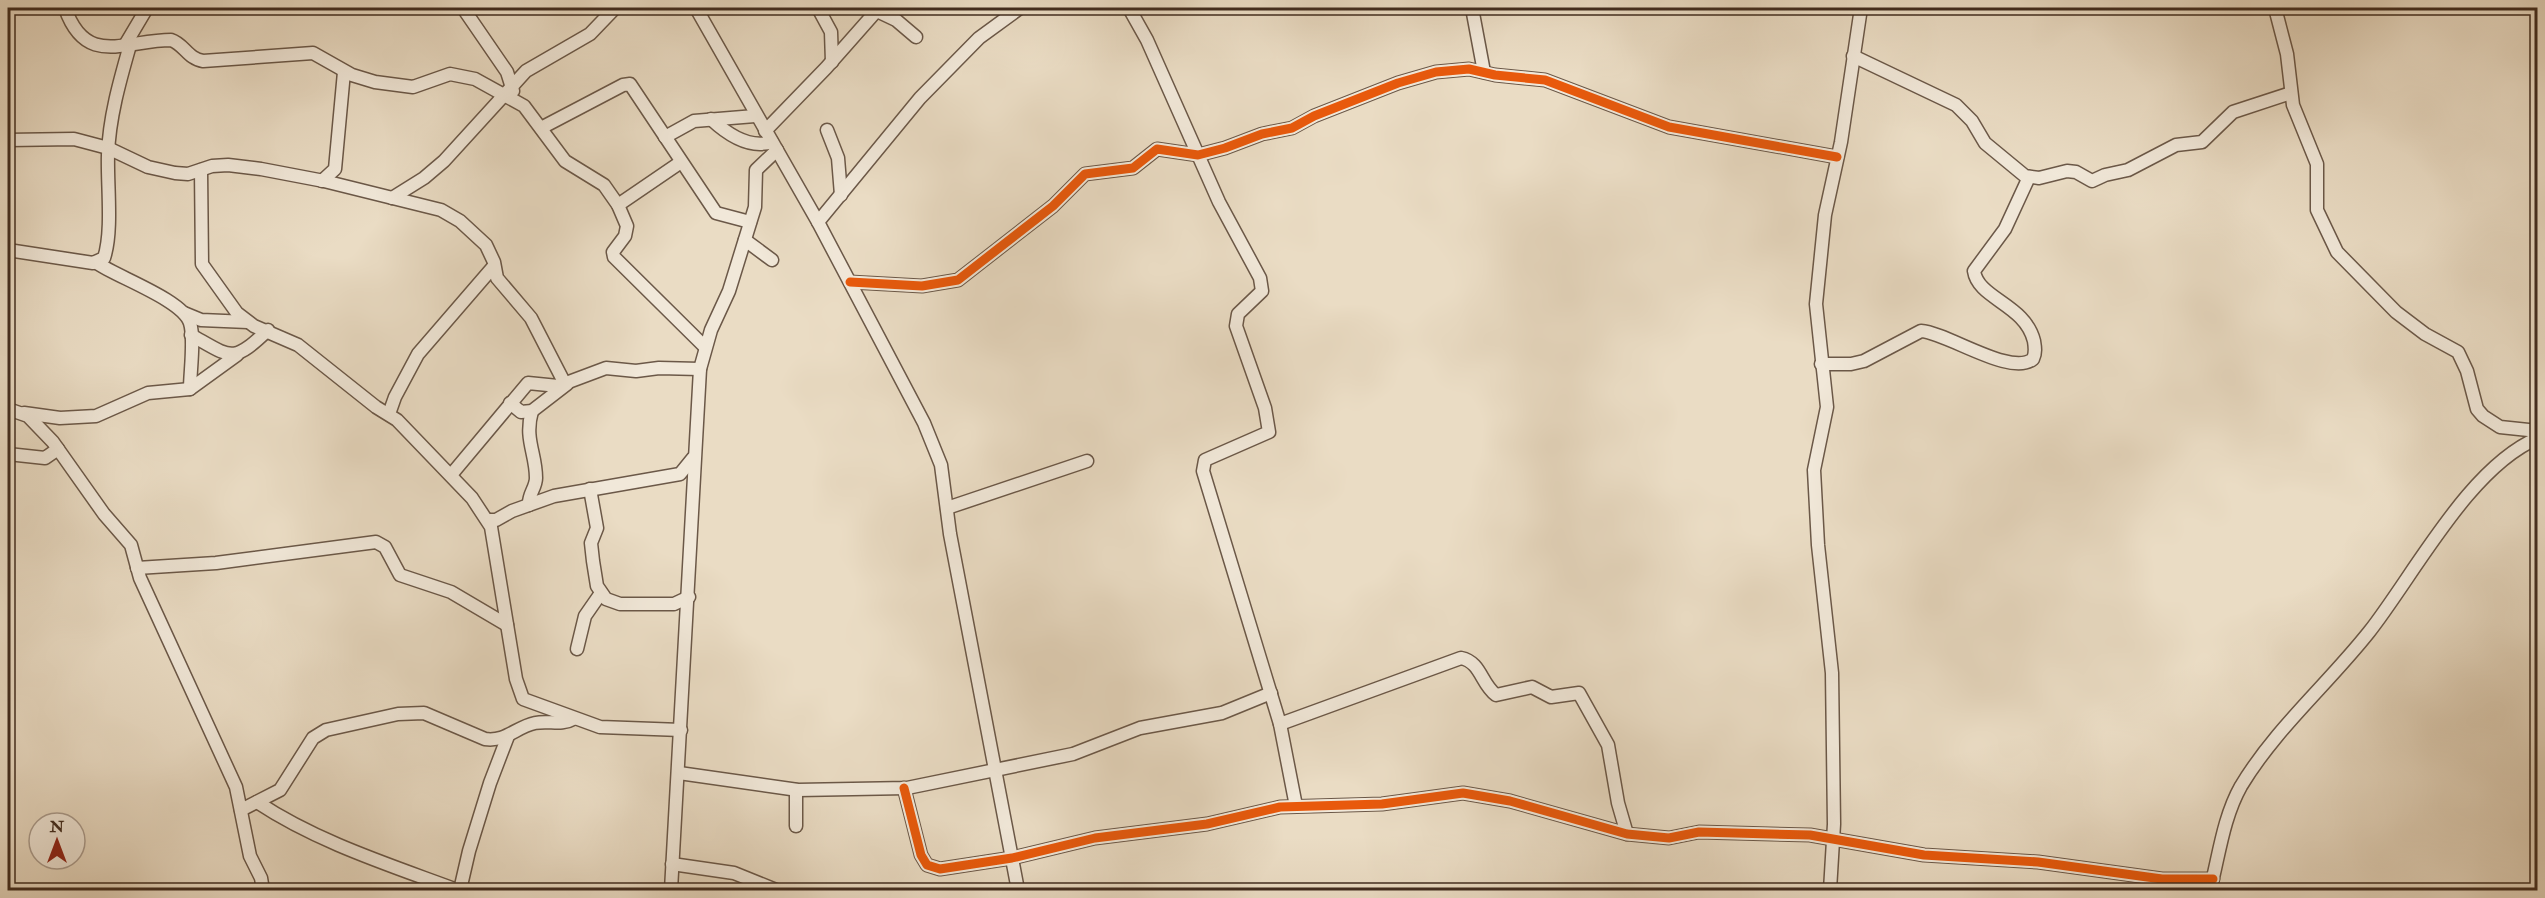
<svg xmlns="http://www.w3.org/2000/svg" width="2545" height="898" viewBox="0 0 2545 898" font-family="'IM FELL Double Pica',serif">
  <rect width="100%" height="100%" fill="#eadcc4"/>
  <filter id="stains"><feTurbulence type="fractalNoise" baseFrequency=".00333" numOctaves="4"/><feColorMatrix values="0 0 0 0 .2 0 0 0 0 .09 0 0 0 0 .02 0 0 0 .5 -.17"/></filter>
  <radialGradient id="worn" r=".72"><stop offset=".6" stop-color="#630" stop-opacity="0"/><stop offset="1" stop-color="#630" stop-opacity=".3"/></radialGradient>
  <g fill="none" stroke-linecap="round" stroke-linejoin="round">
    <defs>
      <g id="minor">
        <path d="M65 8C86 68 125 40 171 40 184 44 188 59 203 61L313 53 352 75 375 82 413 87 450 74 475 79 524 106 565 161 604 185 618 205 627 226 625 236 613 252 614 257 705 347"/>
        <polyline points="463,8 507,72 513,91"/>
        <polyline points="696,8 818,222 924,423 941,465 950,534 1018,890"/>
        <polyline points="818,8 831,32 832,62"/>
        <polyline points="1129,8 1147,40 1219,202 1260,278 1262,291 1238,314 1236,326 1265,408 1269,432 1205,460 1203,471 1280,724 1296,806"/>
        <polyline points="1472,8 1484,72"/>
        <polyline points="2275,8 2287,54 2293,105 2317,164 2317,210 2337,252 2396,312 2425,334 2458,352 2467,371 2477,409 2483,416 2500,427 2538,431"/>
        <polyline points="877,11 896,20 916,37"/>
        <polyline points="125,45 147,8"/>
        <polyline points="1853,56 1956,105 1972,121 1985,143 2025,176 2039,178 2067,171 2076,172 2092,181 2105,175 2128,170 2176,145 2202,142 2233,112 2291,93"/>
        <path d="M711 119C727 134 750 149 772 142"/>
        <polyline points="541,128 623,85 630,84 716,213 750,222"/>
        <polyline points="827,130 838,158 841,195"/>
        <polyline points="765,131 826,68 879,8"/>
        <polyline points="665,137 694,121 755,116"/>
        <polyline points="8,140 74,139 108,148 148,167 175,173 188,174 212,166 228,165 261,169 324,181 441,210 460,221 486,245 494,262 497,278 531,318 565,384"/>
        <polyline points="201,170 202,264 237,313 254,326 298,345 376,407 397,420 472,498 491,527 516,679 523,699 600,727 681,730"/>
        <polyline points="322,181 335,169 344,72"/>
        <polyline points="392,198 424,178 444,161 526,71 590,34 615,8"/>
        <polyline points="618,205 681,162"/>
        <polyline points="818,222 920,98 979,38 1020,8"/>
        <polyline points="745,240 772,260"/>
        <path d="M8 250 93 263 104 258C113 231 107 184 108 155 109 118 120 80 130 45"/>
        <path d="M97 263C117 277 183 300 190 323 195 339 190 372 190 389"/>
        <polyline points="850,282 922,286 958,280 1053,206 1085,174 1133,168 1157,149 1198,155 1225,148 1262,134 1292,128 1314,116 1398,83 1436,72 1469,69 1495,75 1545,80 1669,127 1837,157"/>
        <polyline points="184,313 201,320 248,322"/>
        <path d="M191 335C232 358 232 364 268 330"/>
        <path d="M1821 364H1851L1864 361 1921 331C1948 333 2011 377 2033 359 2036 353 2035 347 2034 341 2025 304 1978 299 1974 271L2005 229 2029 177"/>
        <polyline points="510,403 521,412 532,411 567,384"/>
        <polyline points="8,409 28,416 53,442 104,514 131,545 140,578 236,787 250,856 261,878 263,890"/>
        <polyline points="24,413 60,418 96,416 148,393 190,389 237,355"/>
        <polyline points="389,414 395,397 418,354 494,266"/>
        <polyline points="8,454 45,458 58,449"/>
        <polyline points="451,475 528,383 558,386 606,368 636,371 659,368 700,369"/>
        <polyline points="590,489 597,528 591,543 593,561 597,586 606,599 620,604 674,604 689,597"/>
        <path d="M529 505C528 494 536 488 536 478 536 453 524 439 532 411"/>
        <polyline points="947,508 1087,461"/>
        <polyline points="488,520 496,520 512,511 554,496 680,474 693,458"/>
        <polyline points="137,568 216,563 376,542 385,547 400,575 451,592 507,625"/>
        <polyline points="577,649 585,616 601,593"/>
        <path d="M1280 724 1461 658C1481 662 1481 684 1496 695L1532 687 1551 697 1579 693 1608 745 1618 803 1627 834"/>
        <polyline points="679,773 798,790 907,788 1073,754 1140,728 1222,713 1271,693"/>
        <polyline points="904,788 921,855 927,865 940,869 1012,858 1095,838 1207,824 1280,807 1382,804 1463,793 1510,801 1627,834 1669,838 1699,832 1810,835 1924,855 2038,862 2162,879 2213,879"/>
        <polyline points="796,790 796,826"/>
        <path d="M257 802C317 842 390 865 457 890"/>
        <path d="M241 810 280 790 313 738 326 730 398 714 424 713 485 739C506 742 516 727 535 723 549 720 561 726 573 719"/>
        <polyline points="672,864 734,873 776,890"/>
        <polyline points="460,890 469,851 490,783 508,736"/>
        <polyline points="671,890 700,369 711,330 729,291 755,207 756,170 777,150"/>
        <polyline points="1830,890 1834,824 1832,673 1818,545 1814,470 1827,407 1816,304 1825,215 1841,142 1861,8"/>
        <path d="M2210 890C2219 856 2223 818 2241 786 2276 728 2327 685 2369 632 2414 575 2469 467 2538 438"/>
      </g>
    </defs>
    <!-- minor casing -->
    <use href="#minor" stroke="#6b5848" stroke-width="15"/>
    <!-- minor -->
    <use href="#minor" stroke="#f1e8d9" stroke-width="12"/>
    <defs>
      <g id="cycleway">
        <polyline points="850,282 922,286 958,280 1053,206 1085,174 1133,168 1157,149 1198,155 1225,148 1262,134 1292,128 1314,116 1398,83 1436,72 1469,69 1495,75 1545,80 1669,127 1837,157"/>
        <polyline points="904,788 921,855 927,865 940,869 1012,858 1095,838 1207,824 1280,807 1382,804 1463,793 1510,801 1627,834 1669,838 1699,832 1810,835 1924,855 2038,862 2162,879 2213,879"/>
      </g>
    </defs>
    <!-- cycleway casing -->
    <use href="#cycleway" stroke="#f1e8d9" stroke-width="13"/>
    <!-- cycleway -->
    <use href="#cycleway" stroke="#e8590c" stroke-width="9"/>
  </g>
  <!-- margin -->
  <rect width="2545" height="898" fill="none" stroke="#eadcc4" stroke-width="30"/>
  <rect x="9" y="9" width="2527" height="880" fill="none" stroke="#412c1f" stroke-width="3"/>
  <rect x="15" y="15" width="2515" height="868" fill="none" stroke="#412c1f" stroke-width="1.5"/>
  <!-- north arrow -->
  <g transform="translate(57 841)"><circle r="28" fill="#f1e8d9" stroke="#ab9d8f" stroke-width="1.5"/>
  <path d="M0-4.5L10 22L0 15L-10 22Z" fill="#8f2418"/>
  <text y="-9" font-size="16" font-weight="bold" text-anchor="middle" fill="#412c1f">N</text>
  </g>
  <rect width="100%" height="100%" filter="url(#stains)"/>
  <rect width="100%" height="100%" fill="url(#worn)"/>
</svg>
